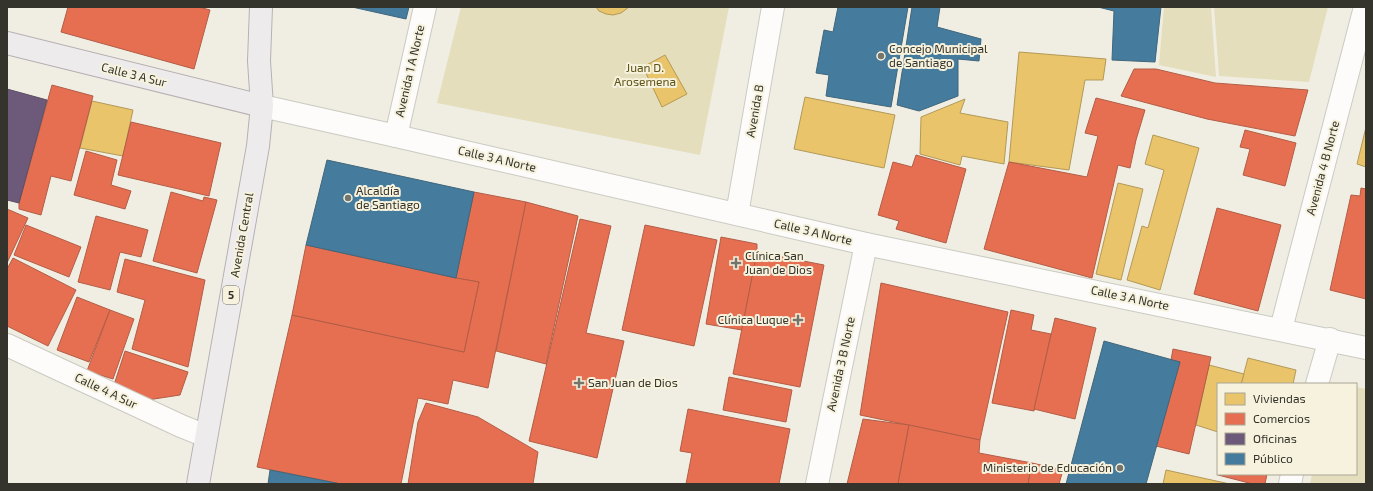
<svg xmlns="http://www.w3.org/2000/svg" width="1373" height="491" viewBox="0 0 1373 491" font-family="'Exo 2',sans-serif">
  <rect width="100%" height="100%" fill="#f0eee3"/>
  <!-- green -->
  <g fill="#e4debc">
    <polygon points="461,7 729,7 700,155 437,103"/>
    <polygon points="1164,7 1211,7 1216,77 1159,65"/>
    <polygon points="1214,7 1328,7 1309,82 1219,76"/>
    <polygon points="1356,387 1366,389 1366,484 1310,484 1312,474 1356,474"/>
  </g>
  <!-- homes -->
  <g fill="#e9c46a" stroke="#b39957">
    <polygon points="596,7 629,7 621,13 613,15 606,14 599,11"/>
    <polygon points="1019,52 1106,59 1103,80 1085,80 1069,170 1009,162"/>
    <polygon points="665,55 687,94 662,107 643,67"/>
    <polygon points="805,97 895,115 884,168 794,149"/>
    <polygon points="965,99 960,113 1008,122 1004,164 962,156 960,165 920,154 921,117"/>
    <polygon points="92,101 133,110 123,156 80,148"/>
    <polygon points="1366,127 1366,167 1357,164"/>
    <polygon points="1153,135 1199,148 1160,290 1127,280 1142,226 1148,228 1164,170 1145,164"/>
    <polygon points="1118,183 1143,189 1121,280 1096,274"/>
    <polygon points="1248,358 1296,370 1293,384 1241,384"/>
    <polygon points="1209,365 1244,374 1241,384 1218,384 1218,432 1196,425"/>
    <polygon points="1166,470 1230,484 1163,484"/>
  </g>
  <!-- shops -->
  <g fill="#e76f51" stroke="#b25d46">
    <polygon points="68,7 199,7 210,10 194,69 61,32"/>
    <polygon points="1134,69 1156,69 1215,83 1308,90 1295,136 1207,119 1121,96"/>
    <polygon points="52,85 93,96 71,181 51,176 41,215 19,209 19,203"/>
    <polygon points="1096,98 1145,110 1136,140 1130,168 1118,165 1092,278 984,249 1009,162 1087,177 1098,136 1085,133"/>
    <polygon points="131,122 221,143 209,196 118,175"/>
    <polygon points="1245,130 1296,143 1285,186 1243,175 1250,149 1240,147"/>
    <polygon points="86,151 117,160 111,185 131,191 125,209 74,195"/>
    <polygon points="916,155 966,169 946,243 896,229 899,221 878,215 893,162 912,167"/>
    <polygon points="1361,188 1366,189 1366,299 1330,290 1351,195 1360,196"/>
    <polygon points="171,192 203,201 204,197 217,200 197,273 153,261"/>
    <polygon points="474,192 526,202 488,388 453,380 448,404 418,398 401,484 341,484 257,467 292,315 464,352 479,282 456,278"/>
    <polygon points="526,202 578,216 546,364 496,351"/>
    <polygon points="1217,208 1281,225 1258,311 1194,294"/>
    <polygon points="7,209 28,218 7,263"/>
    <polygon points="96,216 148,230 141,257 120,252 110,290 78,282"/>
    <polygon points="580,219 611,226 586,333 624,341 597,458 529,441"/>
    <polygon points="26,225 81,247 69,277 14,255"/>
    <polygon points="645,225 717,240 694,346 622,330"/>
    <polygon points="721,237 757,244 757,252 742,330 706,324"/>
    <polygon points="306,245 456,278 479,282 464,352 292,315"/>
    <polygon points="757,252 824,265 800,387 733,374"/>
    <polygon points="13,258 76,290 48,346 7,326 7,269"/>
    <polygon points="125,259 205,280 188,367 132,349 145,300 117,292"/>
    <polygon points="881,283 1008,312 980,440 860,415"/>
    <polygon points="77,297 110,310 89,362 57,350"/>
    <polygon points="110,310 134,319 113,379 87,371"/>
    <polygon points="1011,310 1034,315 1031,330 1051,334 1034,411 992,403"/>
    <polygon points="1055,318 1096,328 1075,419 1034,409"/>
    <polygon points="1173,349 1211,357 1189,454 1156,446 1180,362 1171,360"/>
    <polygon points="125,351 188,372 180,395 141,401 112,391"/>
    <polygon points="729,377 792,390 786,422 723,410"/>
    <polygon points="426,403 478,417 538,452 533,484 408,484 418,422"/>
    <polygon points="688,409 790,429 779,484 686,484 692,453 680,451"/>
    <polygon points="863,419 909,425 898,484 847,484"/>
    <polygon points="909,425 980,440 979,453 1032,463 1028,484 898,484"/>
    <polygon points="1032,463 1063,470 1059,484 1028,484"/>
    <polygon points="1218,474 1267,474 1265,484 1253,484 1218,475"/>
  </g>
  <!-- offices -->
  <polygon fill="#6d597a" stroke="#5c4e63" points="7,89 47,100 19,203 7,200"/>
  <!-- public -->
  <g fill="#457b9d" stroke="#40667b">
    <polygon points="352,7 409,7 406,19"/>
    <polygon points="838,7 908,7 891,107 826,96 829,75 816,73 824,30 833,32"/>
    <polygon points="912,7 940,7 937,27 981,39 979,61 958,59 958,96 919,111 897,105"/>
    <polygon points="1098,7 1161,7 1155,62 1112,60 1114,11"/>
    <polygon points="327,160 474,192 456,278 306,245"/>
    <polygon points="1104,341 1180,362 1146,484 1066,484"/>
    <polygon points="270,470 341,484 268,484"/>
  </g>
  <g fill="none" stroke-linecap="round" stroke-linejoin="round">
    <defs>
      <g id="minor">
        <polyline points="262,106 396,136 866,244 1366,348"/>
        <polyline points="396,136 425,7"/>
        <polyline points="737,214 773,7"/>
        <polyline points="1281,329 1365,7"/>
        <polyline points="7,345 181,426 206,436"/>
        <polyline points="1317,384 1330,339"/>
        <polyline points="817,484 866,244"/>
        <polyline points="1290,484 1292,474"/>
      </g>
      <g id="major">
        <polyline points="7,43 262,106"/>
        <polyline points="198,484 258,146 262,106 259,61 261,7"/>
      </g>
    </defs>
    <!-- minor casing -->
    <use href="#minor" stroke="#cbcac1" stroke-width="24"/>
    <!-- major casing -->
    <use href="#major" stroke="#b7b0b3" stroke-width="24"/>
    <!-- minor -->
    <use href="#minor" stroke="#fdfcfb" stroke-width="22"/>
    <!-- major -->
    <use href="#major" stroke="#eeebed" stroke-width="22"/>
  </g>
  <!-- markers -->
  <g fill="#76756c" stroke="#f6f2dd" stroke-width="1.5">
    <circle cx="881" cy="56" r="4"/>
    <circle cx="348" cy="198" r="4"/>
    <path d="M734 257h4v4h4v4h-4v4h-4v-4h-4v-4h4z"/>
    <path d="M796 314h4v4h4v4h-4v4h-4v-4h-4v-4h4z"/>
    <path d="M577 377h4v4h4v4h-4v4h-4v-4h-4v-4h4z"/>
    <circle cx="1120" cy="468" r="4"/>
  </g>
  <g text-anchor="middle" stroke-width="4" stroke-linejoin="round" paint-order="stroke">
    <!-- shield labels -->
    <rect fill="#f6f2dd" stroke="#6f6d61" stroke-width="1" x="223" y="286" width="16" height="18" rx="3"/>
    <g font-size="11" font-weight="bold" fill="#35342c">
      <text x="231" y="299">5</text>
    </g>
    <!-- poi labels -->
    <g font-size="12" fill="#35342c" stroke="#f6f2dd" text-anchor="start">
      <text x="889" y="53">Concejo Municipal<tspan x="889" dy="14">de Santiago</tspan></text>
      <text x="356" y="195">Alcaldía<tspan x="356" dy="14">de Santiago</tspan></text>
      <text x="745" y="260">Clínica San<tspan x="745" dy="14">Juan de Dios</tspan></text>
      <text x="789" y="324" text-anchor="end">Clínica Luque</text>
      <text x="588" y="387">San Juan de Dios</text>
      <text x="1112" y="472" text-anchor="end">Ministerio de Educación</text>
    </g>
    <!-- park labels -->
    <g font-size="12" fill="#5e5215" stroke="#f6f2dd">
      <text x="645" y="72">Juan D.<tspan x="645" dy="14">Arosemena</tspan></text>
    </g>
    <!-- street labels -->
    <g font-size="12" fill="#35342c" stroke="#f6f2dd">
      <text transform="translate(410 71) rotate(-77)" y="4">Avenida 1 A Norte</text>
      <text transform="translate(134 75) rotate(14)" y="4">Calle 3 A Sur</text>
      <text transform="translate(755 111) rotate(-80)" y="4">Avenida B</text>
      <text transform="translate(497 159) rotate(13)" y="4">Calle 3 A Norte</text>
      <text transform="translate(1323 168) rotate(-75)" y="4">Avenida 4 B Norte</text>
      <text transform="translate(813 232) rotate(13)" y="4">Calle 3 A Norte</text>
      <text transform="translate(242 235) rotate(-80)" y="4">Avenida Central</text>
      <text transform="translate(1130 298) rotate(12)" y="4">Calle 3 A Norte</text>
      <text transform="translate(841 364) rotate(-78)" y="4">Avenida 3 B Norte</text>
      <text transform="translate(106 391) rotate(25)" y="4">Calle 4 A Sur</text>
    </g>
  </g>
  <!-- border -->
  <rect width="1373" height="491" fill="none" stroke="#35342c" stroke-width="16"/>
  <!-- legend -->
  <rect x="1217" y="383" width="140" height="92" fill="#f6f2dd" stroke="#a9a696"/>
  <rect x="1225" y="393" width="20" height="12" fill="#e9c46a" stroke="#a9a696"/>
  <text x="1253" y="403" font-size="12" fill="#35342c">Viviendas</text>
  <rect x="1225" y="413" width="20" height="12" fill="#e76f51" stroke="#a9a696"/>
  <text x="1253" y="423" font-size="12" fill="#35342c">Comercios</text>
  <rect x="1225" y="433" width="20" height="12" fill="#6d597a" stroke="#a9a696"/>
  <text x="1253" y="443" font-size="12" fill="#35342c">Oficinas</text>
  <rect x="1225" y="453" width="20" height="12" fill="#457b9d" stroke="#a9a696"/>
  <text x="1253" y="463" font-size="12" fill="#35342c">Público</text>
</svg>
